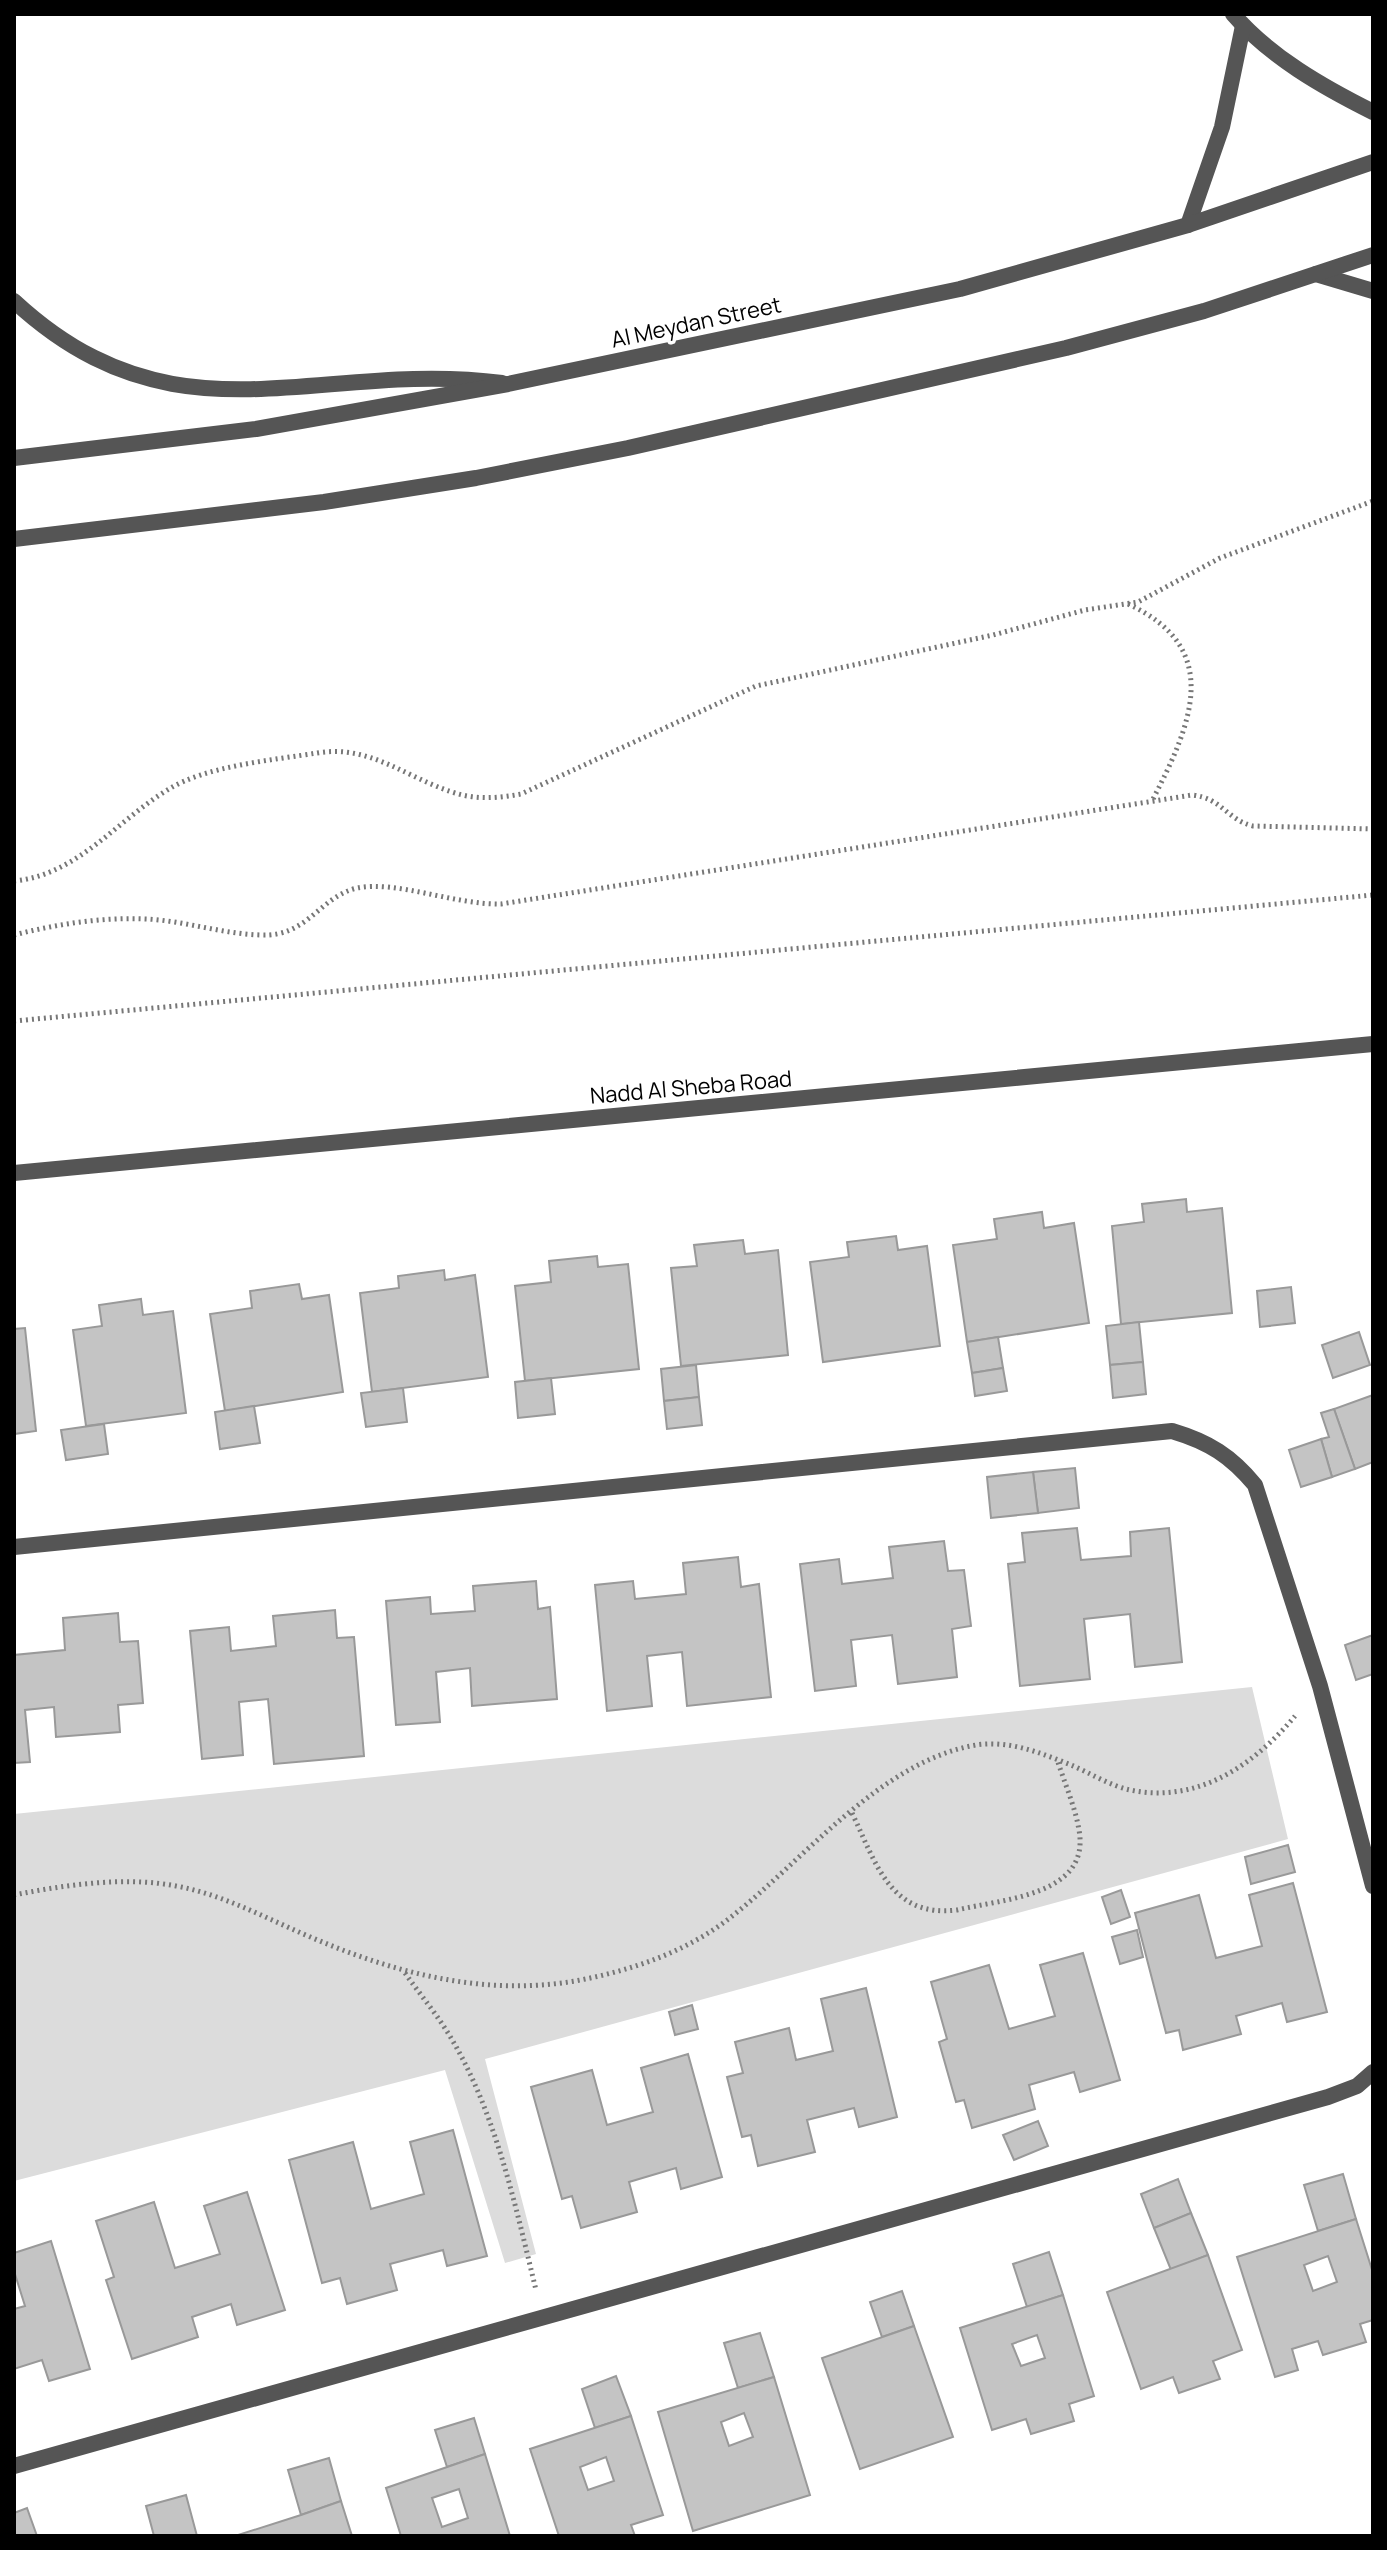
<svg xmlns="http://www.w3.org/2000/svg" width="1387" height="2550" viewBox="0 0 1387 2550" font-family="Manrope,sans-serif">
  <rect width="100%" height="100%" fill="#fff"/>
  <!-- green -->
  <polygon fill="#dcdcdc" points="1252,1687 1288,1839 485,2059 536,2254 505,2263 445,2070 14,2181 14,1814"/>
  <!-- building -->
  <g fill="#c4c4c4" stroke="#999" stroke-width="2" fill-rule="evenodd">
    <polygon points="1186,1199 1187,1212 1222,1208 1232,1313 1121,1324 1112,1226 1144,1222 1142,1204"/>
    <polygon points="1042,1212 1044,1228 1074,1223 1089,1323 967,1342 953,1245 997,1239 994,1219"/>
    <polygon points="896,1236 898,1250 927,1246 940,1346 823,1362 810,1262 849,1257 847,1242"/>
    <polygon points="743,1240 745,1254 778,1250 788,1355 681,1366 671,1268 697,1266 694,1245"/>
    <polygon points="597,1256 598,1267 628,1264 639,1369 525,1381 515,1286 551,1282 549,1261"/>
    <polygon points="444,1270 445,1280 475,1275 488,1377 372,1392 360,1293 399,1288 398,1276"/>
    <polygon points="299,1284 302,1299 329,1295 343,1392 225,1411 210,1314 252,1308 250,1291"/>
    <polygon points="1291,1287 1295,1323 1260,1327 1257,1291"/>
    <polygon points="141,1299 143,1315 173,1311 186,1413 86,1426 73,1330 102,1326 99,1305"/>
    <polygon points="1139,1322 1143,1362 1110,1365 1106,1326"/>
    <polygon points="25,1328 36,1431 14,1434 14,1329"/>
    <polygon points="1359,1332 1370,1365 1333,1378 1322,1345"/>
    <polygon points="998,1337 1003,1368 972,1373 967,1342"/>
    <polygon points="1143,1362 1146,1394 1113,1398 1110,1365"/>
    <polygon points="696,1365 699,1397 664,1401 661,1369"/>
    <polygon points="1003,1368 1007,1391 975,1396 972,1373"/>
    <polygon points="551,1378 555,1414 518,1418 515,1382"/>
    <polygon points="403,1388 407,1422 366,1427 361,1393"/>
    <polygon points="1373,1395 1373,1462 1355,1469 1334,1409"/>
    <polygon points="699,1397 702,1425 667,1429 664,1401"/>
    <polygon points="254,1406 260,1443 220,1449 215,1412"/>
    <polygon points="1334,1409 1355,1469 1332,1477 1321,1439 1329,1437 1321,1413"/>
    <polygon points="104,1424 108,1454 66,1460 61,1430"/>
    <polygon points="1321,1439 1332,1477 1301,1487 1289,1450"/>
    <polygon points="1075,1468 1079,1508 1038,1513 1033,1472"/>
    <polygon points="1033,1472 1038,1513 991,1518 987,1477"/>
    <polygon points="1077,1528 1081,1560 1131,1556 1130,1532 1169,1528 1182,1662 1135,1667 1130,1614 1084,1619 1090,1679 1020,1686 1008,1564 1025,1562 1022,1533"/>
    <polygon points="944,1541 948,1571 964,1570 971,1626 952,1629 957,1677 898,1684 892,1635 851,1640 856,1686 815,1691 800,1564 839,1559 842,1584 893,1578 889,1547"/>
    <polygon points="738,1557 741,1587 759,1584 771,1697 687,1706 682,1652 647,1656 652,1706 607,1711 595,1585 633,1581 635,1599 686,1594 683,1563"/>
    <polygon points="536,1581 538,1609 550,1607 557,1699 472,1706 470,1668 436,1672 440,1722 396,1725 386,1601 430,1597 431,1614 475,1611 473,1586"/>
    <polygon points="335,1610 337,1638 354,1637 364,1756 274,1764 268,1699 239,1702 243,1755 202,1759 190,1631 229,1627 231,1651 276,1646 273,1616"/>
    <polygon points="118,1613 120,1642 138,1641 143,1703 118,1705 120,1732 56,1737 54,1707 25,1710 30,1762 14,1763 14,1655 65,1650 63,1618"/>
    <polygon points="1373,1635 1373,1674 1356,1680 1345,1645"/>
    <polygon points="1288,1845 1295,1872 1251,1884 1245,1857"/>
    <polygon points="1293,1883 1327,2012 1287,2022 1282,2003 1236,2016 1241,2034 1183,2050 1179,2030 1166,2033 1135,1913 1199,1895 1216,1958 1262,1946 1249,1895"/>
    <polygon points="1121,1890 1130,1917 1111,1924 1102,1897"/>
    <polygon points="1137,1930 1143,1957 1120,1964 1112,1937"/>
    <polygon points="1083,1953 1120,2080 1080,2092 1074,2072 1029,2085 1035,2109 972,2128 964,2100 956,2102 939,2042 947,2039 931,1982 989,1965 1009,2029 1055,2016 1040,1965"/>
    <polygon points="866,1988 897,2117 859,2127 854,2108 807,2120 815,2152 758,2166 751,2135 742,2137 727,2077 743,2073 735,2042 789,2028 796,2060 833,2051 821,1999"/>
    <polygon points="692,2005 698,2029 675,2035 669,2012"/>
    <polygon points="688,2054 722,2177 681,2189 676,2168 629,2182 637,2212 581,2228 572,2196 562,2199 531,2087 592,2070 607,2125 653,2112 641,2068"/>
    <polygon points="1038,2121 1048,2146 1014,2160 1003,2135"/>
    <polygon points="453,2130 487,2256 447,2266 443,2250 390,2264 397,2290 347,2304 340,2278 322,2283 289,2160 353,2142 371,2209 424,2194 410,2142"/>
    <polygon points="1343,2174 1356,2219 1318,2231 1304,2185"/>
    <polygon points="1178,2179 1191,2213 1154,2228 1141,2194"/>
    <polygon points="247,2192 285,2310 237,2325 231,2304 192,2317 198,2337 132,2359 106,2280 114,2277 96,2221 154,2202 175,2268 220,2254 204,2206"/>
    <polygon points="1191,2213 1208,2255 1171,2270 1154,2228"/>
    <path d="M1356 2219 1373 2273V2320L1360 2324 1366 2342 1323 2355 1318 2341 1292 2349 1298 2370 1275 2377 1237 2257ZM1328 2256 1337 2282 1313 2291 1304 2265Z"/>
    <polygon points="51,2241 90,2369 49,2381 42,2360 14,2369 14,2309 25,2306 14,2271 14,2253"/>
    <polygon points="1049,2252 1063,2295 1027,2307 1013,2264"/>
    <polygon points="1208,2255 1242,2350 1213,2361 1220,2379 1179,2393 1173,2377 1141,2389 1107,2292"/>
    <polygon points="902,2291 914,2326 882,2337 870,2302"/>
    <path d="M1063 2295 1094 2396 1069 2404 1074 2421 1031 2434 1026 2419 992 2430 960 2328ZM1037 2335 1045 2358 1021 2366 1012 2344Z"/>
    <polygon points="914,2326 953,2437 860,2469 822,2358"/>
    <polygon points="760,2333 774,2377 738,2388 724,2343"/>
    <polygon points="616,2376 631,2416 595,2428 582,2389"/>
    <path d="M774 2377 810 2495 693 2531 658 2412ZM744 2413 753 2437 729 2446 721 2422Z"/>
    <path d="M631 2416 663 2515 631 2525 635 2536H559L530 2449ZM606 2457 614 2481 588 2490 580 2467Z"/>
    <polygon points="474,2418 485,2454 447,2467 435,2430"/>
    <path d="M485 2454 510 2536H401L386 2488ZM459 2489 468 2518 442 2527 432 2498Z"/>
    <polygon points="329,2458 341,2501 301,2515 288,2470"/>
    <polygon points="186,2495 197,2536 154,2536 146,2506"/>
    <polygon points="341,2501 352,2536 235,2536 301,2515"/>
    <polygon points="27,2508 37,2536 14,2536 14,2513"/>
  </g>
  <g fill="none" stroke-linecap="round" stroke-linejoin="round">
    <!-- path -->
    <g stroke="#777" stroke-width="5" stroke-dasharray="2 4" stroke-linecap="butt">
      <path d="M1128 604C1226 649 1190 727 1152 801"/>
      <path d="M14 881C78 875 117 820 169 789 206 766 273 760 317 753 370 744 406 778 455 793 477 800 499 798 521 794L756 686 993 635 1085 610 1138 602 1220 558 1373 501"/>
      <path d="M14 935C57 924 102 917 147 919 185 921 223 934 261 935 308 937 319 897 357 888 396 880 455 905 501 904L1192 795C1222 798 1227 820 1253 826L1373 829"/>
      <polyline points="14,1021 1373,895"/>
      <path d="M852 1813C876 1863 890 1918 957 1910 1002 1899 1091 1896 1079 1830 1075 1806 1064 1782 1057 1759"/>
      <path d="M14 1895C65 1885 125 1876 176 1886 220 1894 260 1915 301 1933 388 1971 479 1997 575 1981 630 1971 687 1952 731 1917 805 1859 881 1761 976 1745 1010 1740 1041 1753 1071 1765 1090 1773 1111 1786 1130 1790 1198 1804 1254 1765 1295 1716"/>
      <path d="M405 1973C419 1993 435 2012 448 2033 495 2109 515 2204 536 2290"/>
    </g>
    <!-- service -->
    <g stroke="#555" stroke-width="16">
      <path d="M1233 14C1270 57 1323 87 1373 112"/>
      <polyline points="1188,225 1222,127 1243,26"/>
      <polyline points="1316,274 1373,291"/>
    </g>
    <!-- minor -->
    <g stroke="#555" stroke-width="16">
      <path d="M14 301C176 451 316 359 502 383"/>
      <path d="M14 1547 1172 1431C1209 1442 1231 1456 1255 1485L1320 1686 1373 1886"/>
      <polyline points="14,2466 1328,2097 1357,2086 1373,2072"/>
    </g>
    <!-- tertiary -->
    <g stroke="#555" stroke-width="16">
      <polyline points="14,458 256,429 508,384 960,289 1188,225 1373,162"/>
      <polyline points="14,539 324,502 476,478 628,448 1066,348 1204,311 1373,255"/>
      <polyline points="14,1173 1373,1044"/>
    </g>
  </g>
  <g text-anchor="middle" stroke-width="7" stroke-linejoin="round" paint-order="stroke">
    <!-- street labels -->
    <g font-size="22" fill="#000" stroke="#fff">
      <text transform="translate(696 322) rotate(-12)" y="8">Al Meydan Street</text>
      <text transform="translate(691 1087) rotate(-5)" y="8">Nadd Al Sheba Road</text>
    </g>
  </g>
  <!-- border -->
  <rect width="1387" height="2550" fill="none" stroke="#000000" stroke-width="32"/>
</svg>
